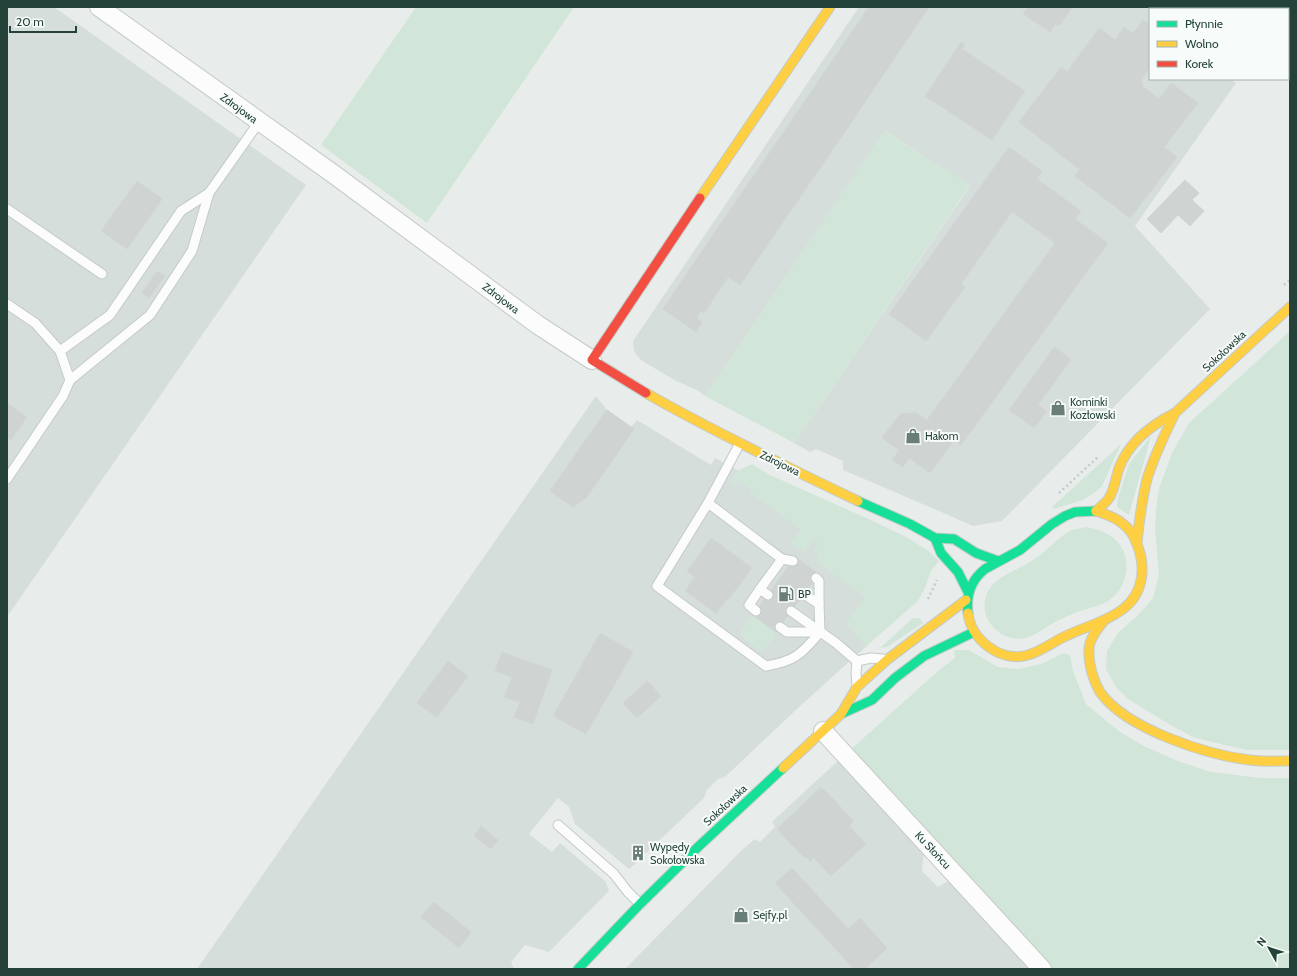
<svg xmlns="http://www.w3.org/2000/svg" width="1297" height="976" viewBox="0 0 1297 976" font-family="Cabin,sans-serif">
  <rect width="100%" height="100%" fill="#e8edeb"/>
  <!-- built -->
  <g fill="#d6dedb">
    <polygon points="7,7 54,7 306,185 7,617"/>
    <polygon points="859,7 1155,7 1157,9 1150,9 1150,79 1231,79 1236,83 1135,226 1210,309 1002,521 973,526 932,508 843,470 843,461 816,449 810,452 794,443 970,186 885,131 705,396 697,390 674,380 641,360 634,351 633,341"/>
    <polygon points="596,396 607,410 631,427 637,420 711,465 715,458 767,486 910,607 799,707 725,777 718,779 707,790 704,798 645,854 644,852 641,855 634,861 636,863 629,869 575,824 569,807 558,798 529,834 552,852 560,843 606,882 609,891 549,952 525,945 511,962 514,969 197,969"/>
    <polygon points="840,759 924,851 922,871 938,887 950,880 1032,969 625,969 743,849 755,839 760,842 775,827 772,822 776,818"/>
  </g>
  <!-- green -->
  <g fill="#d1e6d8">
    <polygon points="416,7 574,7 427,223 321,145"/>
    <polygon points="1155,7 1261,7 1263,9 1157,9"/>
    <polygon points="884,131 970,185 794,443 705,396"/>
    <polygon points="1290,331 1290,750 1246,750 1195,738 1172,726 1128,699 1116,687 1106,669 1107,651 1118,633 1140,613 1153,598 1159,574 1155,530 1156,510 1159,488 1172,453 1189,423"/>
    <polygon points="1151,436 1129,515 1117,507 1118,498 1129,464"/>
    <polygon points="1121,444 1102,486 1094,493 1083,500 1054,509 1052,507"/>
    <path d="M752 464 770 475 873 521 908 538 927 550 939 561 931 571 924 590 918 601 866 646 846 623 865 597 817 562 819 556 813 552 818 544 813 540 804 552 791 543 801 529 750 493V489L739 481 734 487 731 485C731 472 741 469 752 464Z"/>
    <path d="M1086 527C1101 529 1116 536 1123 550 1131 568 1125 590 1108 601 1100 606 1089 608 1080 611 1066 616 1054 622 1042 630 1037 633 1031 637 1026 638 998 644 973 613 990 588 999 575 1020 569 1033 560 1045 552 1054 542 1066 533L1072 530Z"/>
    <polygon points="751,617 755,618 776,634 762,652 743,638 740,633"/>
    <polygon points="913,618 920,618 923,623 887,647 880,648"/>
    <polygon points="954,650 969,650 998,667 1018,669 1041,664 1064,653 1070,655 1073,671 1086,704 1120,732 1144,746 1178,761 1211,772 1261,778 1290,778 1290,969 1050,969 849,751 938,671 955,658"/>
  </g>
  <!-- building -->
  <g fill="#cfd4d2" stroke="#d1d6d4">
    <polygon points="869,7 929,7 842,136 800,108"/>
    <polygon points="1028,7 1071,7 1072,8 1059,26 1055,24 1050,32 1023,14"/>
    <polygon points="1143,20 1150,24 1150,67 1142,78 1116,58"/>
    <polygon points="1124,27 1134,34 1116,58 1142,78 1142,86 1120,114 1067,72 1099,28 1115,40"/>
    <polygon points="961,42 965,45 962,49 1025,91 992,140 925,96"/>
    <polygon points="1061,67 1120,114 1079,169 1019,122"/>
    <polygon points="1171,83 1198,103 1164,147 1135,125 1142,116 1127,105 1142,86 1159,99"/>
    <polygon points="1127,105 1142,116 1135,125 1177,157 1130,218 1075,176"/>
    <polygon points="800,108 842,136 740,285 698,257"/>
    <polygon points="1009,147 1042,171 1037,179 1081,211 1075,219 1108,243 961,445 927,420 1055,243 1012,212 961,284 928,260"/>
    <polygon points="1185,180 1199,193 1192,200 1204,211 1190,226 1178,215 1161,233 1147,219"/>
    <polygon points="137,181 162,199 127,249 101,231"/>
    <polygon points="698,257 728,277 704,313 701,311 697,318 702,322 696,332 663,309"/>
    <polygon points="928,260 965,287 926,341 889,314"/>
    <polygon points="157,271 165,276 149,298 142,293"/>
    <polygon points="1054,347 1071,359 1038,405 1047,411 1034,428 1009,410"/>
    <polygon points="7,403 27,417 11,440 7,437"/>
    <polygon points="607,410 634,429 594,487 566,468"/>
    <polygon points="914,411 954,440 930,473 909,458 903,467 892,460 899,450 882,438 901,413 902,414 913,413"/>
    <polygon points="566,468 594,487 586,498 573,507 550,491"/>
    <polygon points="711,538 752,568 728,600 727,599 716,613 685,591 695,577 687,571"/>
    <polygon points="795,557 819,574 776,632 753,615"/>
    <polygon points="600,633 633,652 586,734 553,716"/>
    <polygon points="502,652 552,670 533,724 514,717 520,702 504,697 512,677 495,671"/>
    <polygon points="448,661 468,676 437,717 417,703"/>
    <polygon points="647,681 661,696 637,718 623,703"/>
    <polygon points="821,787 836,802 791,844 777,829"/>
    <polygon points="836,802 853,821 849,826 866,844 831,876 814,858 809,863 810,861 806,857 805,858 791,844"/>
    <polygon points="481,826 498,840 491,849 474,836"/>
    <polygon points="640,848 644,852 636,859 633,855"/>
    <polygon points="792,868 848,929 860,918 887,948 865,969 854,969 775,883"/>
    <polygon points="434,902 471,932 459,948 421,917"/>
  </g>
  <g fill="none" stroke-linecap="round" stroke-linejoin="round">
    <defs>
      <g id="lane">
        <polyline points="1282,7 1283,9"/>
        <polyline points="1288,17 1290,20"/>
        <polyline points="7,209 102,274"/>
        <polyline points="7,304 35,323 60,351 70,380 63,396 7,479"/>
        <polyline points="60,351 110,315 181,211 209,193"/>
        <polyline points="70,380 150,315 192,251 209,193 259,122"/>
        <polyline points="740,443 708,503 782,559 760,589 768,595"/>
        <path d="M708 503 657 586 766 666C795 661 802 654 820 632"/>
        <polyline points="782,559 793,561"/>
        <polyline points="816,578 819,581 819,604"/>
        <polyline points="756,611 749,605 760,589"/>
        <polyline points="791,611 836,643 857,661"/>
        <polyline points="780,627 787,632 820,632 819,604 804,594"/>
        <polyline points="857,661 871,658 883,659"/>
        <polyline points="857,661 856,673 857,685"/>
        <polyline points="558,825 614,874 628,892 640,904"/>
      </g>
      <g id="street">
        <polyline points="99,7 332,173 538,325 592,360"/>
        <polyline points="823,731 1042,969"/>
      </g>
      <g id="fast">
        <polyline points="858,501 910,524 935,538 954,539 976,553 998,561"/>
        <polyline points="935,538 941,553 958,572 968,592"/>
        <path d="M968 613C966 596 971 580 985 569L1020 550 1052 524 1065 516 1075 512 1096 511"/>
        <polyline points="841,714 872,700 895,678 924,656 974,632"/>
        <polyline points="578,969 640,904 698,847 783,768"/>
      </g>
      <g id="slow">
        <polyline points="700,198 830,7"/>
        <path d="M646 393C679 412 712 429 746 446 783 465 820 483 858 501"/>
        <path d="M1096 511C1100 507 1106 503 1109 498 1114 491 1116 477 1119 468 1129 442 1151 425 1175 413L1290 307"/>
        <path d="M1137 543C1139 521 1142 500 1147 479 1154 456 1165 434 1175 413"/>
        <path d="M968 613C971 640 1001 663 1028 655 1042 651 1054 641 1068 635 1087 626 1106 622 1123 609 1144 593 1146 567 1137 544 1134 536 1130 529 1123 524 1116 517 1105 514 1096 511"/>
        <path d="M1103 622C1089 639 1086 647 1091 669 1093 677 1096 685 1100 692 1126 729 1207 755 1250 760 1263 762 1277 761 1290 761"/>
        <polyline points="783,768 841,714 857,687 888,659 966,600"/>
      </g>
      <polyline id="jam" points="646,393 592,360 700,198"/>
    </defs>
    <!-- lane casing -->
    <use href="#lane" stroke="#c5cac8" stroke-width="11"/>
    <!-- street casing -->
    <use href="#street" stroke="#c5cac8" stroke-width="20"/>
    <!-- fast casing -->
    <use href="#fast" stroke="#c3cbc8" stroke-width="11"/>
    <!-- slow casing -->
    <use href="#slow" stroke="#c3cbc8" stroke-width="11"/>
    <!-- jam casing -->
    <use href="#jam" stroke="#c3cbc8" stroke-width="11"/>
    <!-- path -->
    <g stroke="#c3ccca" stroke-width="2.5" stroke-dasharray="2 3" stroke-linecap="butt">
      <polyline points="1284,285 1290,280"/>
      <polyline points="1059,493 1098,457"/>
      <polyline points="928,599 937,580"/>
    </g>
    <!-- lane -->
    <use href="#lane" stroke="#fcfcfc" stroke-width="9"/>
    <!-- street -->
    <use href="#street" stroke="#fcfcfc" stroke-width="18"/>
    <!-- fast -->
    <use href="#fast" stroke="#16e098" stroke-width="9"/>
    <!-- slow -->
    <use href="#slow" stroke="#ffcf43" stroke-width="9"/>
    <!-- jam -->
    <use href="#jam" stroke="#f24e42" stroke-width="9"/>
  </g>
  <!-- icons -->
  <defs>
    <symbol id="shop-bare" viewBox="-9 -9 18 18"><path d="M-5-2.5h2.3a2.7 3.5 0 0 1 5.4 0H5L5.5 6h-11ZM-1.5-2.5h3a1.5 2.3 0 0 0-3 0Z" fill="#697e78" stroke="#f7fbf9" stroke-width="2.5" paint-order="stroke"/></symbol>
    <symbol id="fuel-bare" viewBox="-9 -9 18 18"><path d="M-5.5-6h7V0h2V4h1.3V-2.5L3-4.5l.8-.8L6-3V5H2.5V1h-1V6h-7ZM-4.2-4.7v3.2H.2V-4.7Z" fill="#697e78" stroke="#f7fbf9" stroke-width="2.5" paint-order="stroke"/></symbol>
    <symbol id="building-bare" viewBox="-9 -9 18 18"><path d="M-4-6H4V6H1V3H-1V6H-4ZM-2.5-4.3h1.7v1.8h-1.7ZM.8-4.3h1.7v1.8H.8ZM-2.5-1h1.7V.8h-1.7ZM.8-1h1.7V.8H.8Z" fill="#697e78" stroke="#f7fbf9" stroke-width="2.5" paint-order="stroke"/></symbol>
  </defs>
  <g fill-rule="evenodd">
    <use href="#shop-bare" x="1047" y="397" width="22" height="22"/>
    <use href="#shop-bare" x="902" y="425" width="22" height="22"/>
    <use href="#fuel-bare" x="775" y="583" width="22" height="22"/>
    <use href="#building-bare" x="627" y="842" width="22" height="22"/>
    <use href="#shop-bare" x="730" y="904" width="22" height="22"/>
  </g>
  <g text-anchor="middle" stroke-width="4" stroke-linejoin="round" paint-order="stroke">
    <!-- street labels -->
    <g font-size="11" fill="#24423a" stroke="#f7fbf9">
      <text transform="translate(239 108) rotate(36)" y="4">Zdrojowa</text>
      <text transform="translate(501 298) rotate(37)" y="4">Zdrojowa</text>
      <text transform="translate(1224 351) rotate(-43)" y="4">Sokołowska</text>
      <text transform="translate(780 463) rotate(26)" y="4">Zdrojowa</text>
      <text transform="translate(725 805) rotate(-43)" y="4">Sokołowska</text>
      <text transform="translate(933 850) rotate(47)" y="4">Ku Słońcu</text>
    </g>
    <!-- poi labels -->
    <g font-size="11" fill="#24423a" stroke="#f7fbf9" text-anchor="start">
      <text x="1070" y="406">Kominki<tspan x="1070" dy="13">Kozłowski</tspan></text>
      <text x="925" y="440">Hakom</text>
      <text x="798" y="598">BP</text>
      <text x="650" y="851">Wypędy<tspan x="650" dy="13">Sokołowska</tspan></text>
      <text x="753" y="919">Sejfy.pl</text>
    </g>
  </g>
  <!-- border -->
  <rect width="1297" height="976" fill="none" stroke="#24423a" stroke-width="16"/>
  <!-- legend -->
  <rect x="1149" y="8" width="140" height="72" fill="#f7fbf9" stroke="#a3b1ad"/>
  <rect x="1157" y="21" width="20" height="6" fill="#16e098" stroke="#a3b1ad"/>
  <text x="1185" y="28" font-size="12" fill="#24423a">Płynnie</text>
  <rect x="1157" y="41" width="20" height="6" fill="#ffcf43" stroke="#a3b1ad"/>
  <text x="1185" y="48" font-size="12" fill="#24423a">Wolno</text>
  <rect x="1157" y="61" width="20" height="6" fill="#f24e42" stroke="#a3b1ad"/>
  <text x="1185" y="68" font-size="12" fill="#24423a">Korek</text>
  <!-- north arrow -->
  <g transform="translate(1269 948) rotate(309)" stroke="#f7fbf9" stroke-width="3" paint-order="stroke">
  <path d="M0-3L7 15L0 10L-7 15Z" fill="#24423a"/>
  <text y="-6" font-size="11" font-weight="bold" text-anchor="middle" fill="#24423a">N</text>
  </g>
  <!-- scale -->
  <path d="M10 26v6h66v-6" fill="none" stroke="#24423a" stroke-width="2"/>
  <text x="16" y="26" font-size="12" fill="#24423a" stroke="#f7fbf9" stroke-width="3" paint-order="stroke">20 m</text>
</svg>
